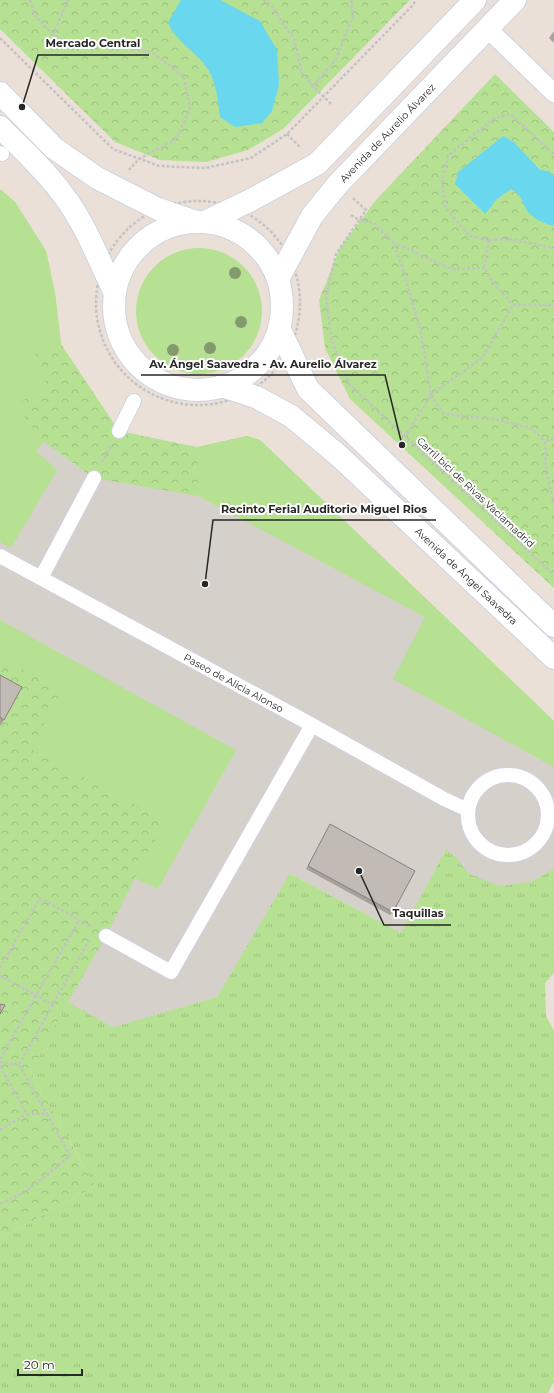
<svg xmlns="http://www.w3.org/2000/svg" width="554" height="1393" viewBox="0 0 554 1393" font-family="Montserrat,sans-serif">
  <defs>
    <pattern id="grass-tufts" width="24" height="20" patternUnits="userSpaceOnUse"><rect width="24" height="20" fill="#b6e193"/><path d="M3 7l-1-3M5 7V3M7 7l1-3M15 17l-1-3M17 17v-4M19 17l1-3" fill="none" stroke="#9cc17f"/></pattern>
    <pattern id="park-crowns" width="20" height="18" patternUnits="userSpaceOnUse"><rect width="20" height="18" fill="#b6e193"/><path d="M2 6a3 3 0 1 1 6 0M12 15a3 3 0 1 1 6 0" fill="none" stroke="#9cc17f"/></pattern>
  </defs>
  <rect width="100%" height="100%" fill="#eae0d8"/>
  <!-- grass -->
  <polygon fill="url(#grass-tufts)" points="446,849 457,858 468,873 530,882 554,869 554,973 545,983 546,1016 554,1031 554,1382 548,1393 0,1393 0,1239 95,1186 30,1071 68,1002 113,1027 217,997 289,873 401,933"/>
  <!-- park -->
  <g fill="url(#park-crowns)">
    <polygon points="0,0 410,0 283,129 248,150 206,162 160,160 115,142 0,29"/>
    <polygon points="495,74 554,132 554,588 350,399 325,348 319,300 340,248 376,200"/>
    <path d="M0 189 15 202 46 251 55 293 61 344 119 431 197 447 247 436 260 440 554 721V869C527 887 498 891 469 874 464 871 462 863 458 859 455 855 450 852 446 849L401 933 290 873 217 997 113 1027 68 1003 30 1071 95 1186 0 1239Z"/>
  </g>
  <!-- garden -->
  <g fill="#b6e193">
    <polygon points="0,189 15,202 46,251 55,293 61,344 35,355 48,387 15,405 44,442 36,451 57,470 11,548 0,542"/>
    <circle cx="199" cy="311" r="63"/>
    <polygon points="247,436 260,440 554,721 554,767 393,679 425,617 198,496 197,447"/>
    <polygon points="0,620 236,750 158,889 135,878 166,821 31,749 61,692 0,656"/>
  </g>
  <!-- plaza -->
  <polygon fill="#d6d0ca" points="44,442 94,478 198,496 425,617 393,679 554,767 554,869 530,882 499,886 468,873 457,858 446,849 401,933 290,873 217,997 113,1027 68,1002 106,936 135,878 158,889 236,750 0,620 0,542 11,548 57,470 36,451"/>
  <!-- water -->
  <g fill="#69d7ed">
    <path d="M181 0H220L260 21 277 50 279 85 272 111 262 123 235 127 220 117C218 100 216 78 204 64 194 51 173 38 168 22Z"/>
    <path d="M503 136 514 142 540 170 549 171 554 176V226C545 224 534 219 528 212 520 201 525 197 511 189L497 199 485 214 455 184 458 172Z"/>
  </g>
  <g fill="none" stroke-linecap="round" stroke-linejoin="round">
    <defs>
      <g id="pedestrian">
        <polyline points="0,153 2,154"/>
        <polyline points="119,431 134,401"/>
        <path id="s1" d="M0 556 312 725 444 799 468 810"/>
        <polyline points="41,578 94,478"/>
        <circle cx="508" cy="815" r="40"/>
        <polyline points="106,936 171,972 312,725"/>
      </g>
      <polyline id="minor" points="488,29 554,93"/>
      <g id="tertiary">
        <polyline points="0,93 54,148 97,178 158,209 196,222"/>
        <path d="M0 127C22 149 46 171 64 196 86 225 99 261 115 293"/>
        <polyline points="279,328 308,389 554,626"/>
        <path id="s2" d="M222 386 256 397 291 416 338 455 554 658"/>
      </g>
      <g id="secondary">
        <polyline points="205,222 249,201 317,164 475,0"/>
        <circle cx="198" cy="306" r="84"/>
        <path id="s3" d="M278 279 312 216 338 184 515 0"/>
      </g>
    </defs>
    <!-- pedestrian casing -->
    <use href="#pedestrian" stroke="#cdd3e0" stroke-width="16"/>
    <!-- minor casing -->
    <use href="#minor" stroke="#cdd3e0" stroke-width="20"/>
    <!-- tertiary casing -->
    <use href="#tertiary" stroke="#cdd3e0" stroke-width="24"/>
    <!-- secondary casing -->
    <use href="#secondary" stroke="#cdd3e0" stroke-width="24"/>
    <!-- path -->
    <g stroke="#c3c3c3" stroke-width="2.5" stroke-dasharray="3 2" stroke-linecap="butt">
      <polyline points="30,0 35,16 53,35 67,42 114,44 153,53 184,77 190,109 176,139 139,159 129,170"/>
      <polyline points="263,0 270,4 294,39 302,73 313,86"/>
      <polyline points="53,35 68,0"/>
      <polyline points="0,38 113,149 159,166 205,168 251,158 287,134 412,6 416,0"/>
      <polyline points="331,104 313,86 336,59 353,16 351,0"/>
      <polyline points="287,134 301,148"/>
      <polyline points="554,154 510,114 493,119 448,156 442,183 446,209 470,236 489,240 510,239 554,248"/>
      <polyline points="353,198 366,210 336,254 326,297 332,342 350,385 554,575"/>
      <circle cx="198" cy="303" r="102"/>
      <polyline points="351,215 359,220 374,223 393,242 402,266 421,333 431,395 444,414 494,419 531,428 545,441"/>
      <polyline points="489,240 484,268 496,286 513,305"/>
      <polyline points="393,242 451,269 484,268"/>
      <polyline points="554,439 545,441 546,472 554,503"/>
      <polyline points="399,446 431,395 483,357 513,305 554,305"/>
      <polyline points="102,462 111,445"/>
      <polyline points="0,968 40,898 92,927"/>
      <polyline points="0,975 53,1005"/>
      <polyline points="0,1059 79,920"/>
      <polyline points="0,1062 19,1065 89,940"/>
      <polyline points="19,1065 47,1114"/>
      <polyline points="0,1066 27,1114 47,1114 70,1156 25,1192 0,1204"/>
      <polyline points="0,1130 27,1114"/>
    </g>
    <!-- pedestrian -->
    <use href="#pedestrian" stroke="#fff" stroke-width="14"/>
    <!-- minor -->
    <use href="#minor" stroke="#fff" stroke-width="18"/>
    <!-- tertiary -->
    <use href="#tertiary" stroke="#fff" stroke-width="22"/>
    <!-- secondary -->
    <use href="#secondary" stroke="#fff" stroke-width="22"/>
  </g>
  <!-- trees -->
  <g fill="#839a6f">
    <circle cx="235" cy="273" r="6"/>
    <circle cx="241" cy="322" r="6"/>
    <circle cx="210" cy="348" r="6"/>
    <circle cx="173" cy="350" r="6"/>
  </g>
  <!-- wall -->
  <g fill="#a7a09c">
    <polygon points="554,31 554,43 549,38"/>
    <polygon points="0,675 4,720 0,726"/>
    <polygon points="330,824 393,912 390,915 306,869"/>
  </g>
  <!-- building -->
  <g fill="#c2bab5" stroke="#88827f">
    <polygon points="0,675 22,687 4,720 0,717"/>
    <polygon points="330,824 415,871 393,912 308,866"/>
    <polygon points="0,1004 5,1005 0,1014"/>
  </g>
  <g text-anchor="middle" stroke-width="4" stroke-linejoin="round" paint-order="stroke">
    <!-- street labels -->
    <g font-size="10" fill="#272727" stroke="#fff">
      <text dy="4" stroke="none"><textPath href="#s3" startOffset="184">Avenida de Aurelio Álvarez</textPath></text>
      <text transform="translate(476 492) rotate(43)" y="4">Carril bici de Rivas Vaciamadrid</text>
      <text dy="4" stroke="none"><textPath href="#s2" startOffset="313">Avenida de Ángel Saavedra</textPath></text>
      <text dy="4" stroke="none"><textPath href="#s1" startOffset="266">Paseo de Alicia Alonso</textPath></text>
    </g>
  </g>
  <!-- callouts -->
  <path fill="none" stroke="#272727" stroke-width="1.5" d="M22 107L38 55H149M402 445L385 375H141M205 584L213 520H436M359 871L384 925H451"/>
  <g fill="#272727" stroke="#fff" stroke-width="1.5">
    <circle cx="22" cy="107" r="4"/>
    <circle cx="402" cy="445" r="4"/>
    <circle cx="205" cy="584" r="4"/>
    <circle cx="359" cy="871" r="4"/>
  </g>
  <g font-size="11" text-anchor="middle" font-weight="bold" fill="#272727" stroke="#fff" stroke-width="4" stroke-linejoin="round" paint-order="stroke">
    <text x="93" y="47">Mercado Central</text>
    <text x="263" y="368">Av. Ángel Saavedra - Av. Aurelio Álvarez</text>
    <text x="324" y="513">Recinto Ferial Auditorio Miguel Rios</text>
    <text x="418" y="917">Taquillas</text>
  </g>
  <!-- scale -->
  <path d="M18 1369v6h64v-6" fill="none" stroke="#272727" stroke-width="2"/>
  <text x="24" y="1369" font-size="12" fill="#272727" stroke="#ffffff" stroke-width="3" paint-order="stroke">20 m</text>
</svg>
